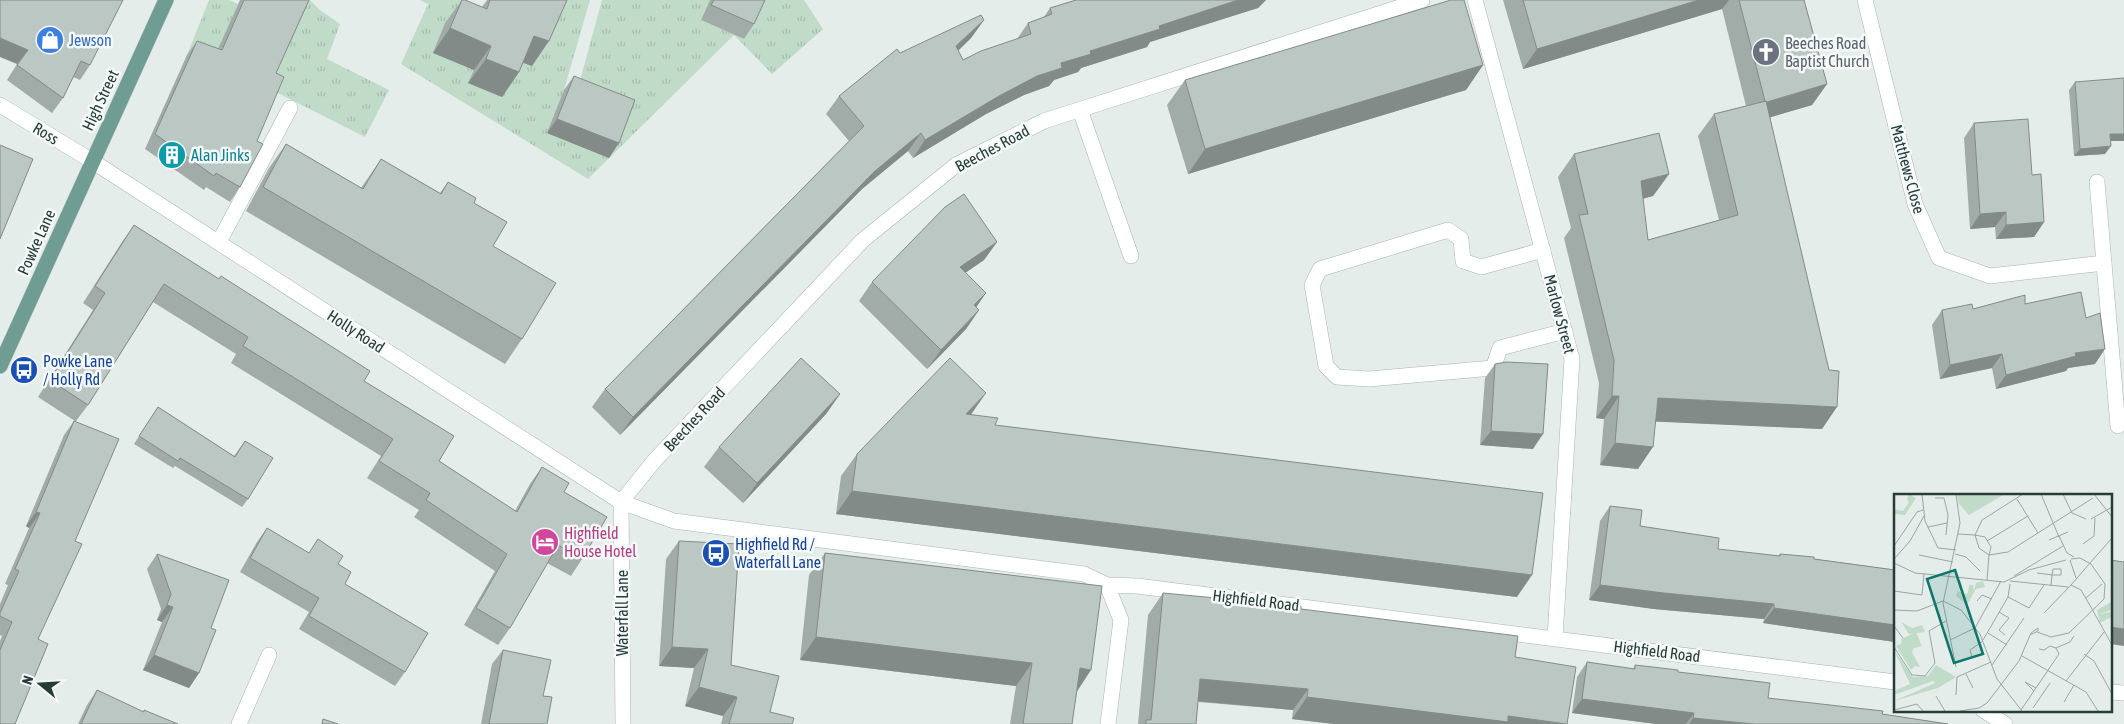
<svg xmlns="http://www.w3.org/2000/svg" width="2124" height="724" viewBox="0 0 2124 724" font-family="'Asap Condensed',sans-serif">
  <defs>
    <pattern id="grass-tufts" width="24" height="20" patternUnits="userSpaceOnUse" patternTransform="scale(1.25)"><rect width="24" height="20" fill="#c1dbc9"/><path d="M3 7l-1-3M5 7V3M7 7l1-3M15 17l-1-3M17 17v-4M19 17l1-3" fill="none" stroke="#a6bdad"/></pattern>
  </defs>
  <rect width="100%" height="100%" fill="#e5edea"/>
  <!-- grass -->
  <g fill="url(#grass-tufts)">
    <polygon points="209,0 229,0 238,4 217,54 305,0 310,0 320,10 340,24 327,59 389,90 365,137 274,91 187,55"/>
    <polygon points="420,0 464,0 433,53 474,70 517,60 525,63 560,0 590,0 564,90 576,95 602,0 710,0 701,20 744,39 761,0 804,0 823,29 772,74 734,35 588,179 401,64 428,4"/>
  </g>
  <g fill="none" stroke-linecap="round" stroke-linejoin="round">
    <defs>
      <g id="minor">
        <polyline points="1475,0 1572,359 1555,638"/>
        <polyline points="1865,0 1915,204 1939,258 1990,276 2104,263"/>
        <polyline points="0,105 92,161 621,502 674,521 1084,574 1107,585 1137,586 1895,682"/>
        <polyline points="1080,110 1131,256"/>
        <polyline points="2097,182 2118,426"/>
        <polyline points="219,242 290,108"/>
        <polyline points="1543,250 1481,267 1463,261 1461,239 1448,230 1320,269 1312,285 1326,366 1337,377 1369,379 1493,368 1500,348 1565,331"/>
        <polyline points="621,502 655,460 863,240 956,165 1044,121 1422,0"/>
        <polyline points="621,502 623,724"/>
        <polyline points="1107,585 1121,620 1108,724"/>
        <polyline points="2110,692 2124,693"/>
        <polyline points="1983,710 2005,724"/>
        <polyline points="239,724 269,655"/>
      </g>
      <polyline id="major" points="0,366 166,0"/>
    </defs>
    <!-- minor casing -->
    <use href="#minor" stroke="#a8b4b1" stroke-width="16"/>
    <!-- major casing -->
    <use href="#major" stroke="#c2c8c7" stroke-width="16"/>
    <!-- minor -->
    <use href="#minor" stroke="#fff" stroke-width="15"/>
    <!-- major -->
    <use href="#major" stroke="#6f9d93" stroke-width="15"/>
  </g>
  <!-- wall -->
  <g fill="#a1aba8">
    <polygon points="0,0 90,65 80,80 73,77 63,98 52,113 7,80 17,64"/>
    <polygon points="240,0 309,0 276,73 257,141 240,187 230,202 206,187 204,190 145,149 187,55 197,41 218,49"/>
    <polygon points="462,0 482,7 487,0 567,0 532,66 523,63 519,72 502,97 468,83 474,70 433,53 445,23"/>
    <polygon points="710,0 765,0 754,24 744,39 701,20"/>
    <polygon points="1076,0 1266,0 1258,8 1150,42 1147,47 1081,68 1078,72 1054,80 1049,86 1024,95 986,114 913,158 908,151 862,189 620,435 592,407 605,389 849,141 826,114 839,96 900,53 984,20 971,38 958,51 963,60 1017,39 1028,23 1044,17 1050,8"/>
    <polygon points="1503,0 1804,0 1827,84 1812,105 1770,117 1822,429 1656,421 1638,469 1600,465 1604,419 1596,418 1599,383 1564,238 1571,228 1558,177 1574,154 1669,174 1653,196 1643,199 1648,240 1719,220 1698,136 1714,114 1746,106 1722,9 1523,69"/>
    <polygon points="1483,65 1466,90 1188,174 1167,105 1185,80"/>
    <polygon points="574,76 609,158 547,133 564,90"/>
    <polygon points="2075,82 2110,141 2105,154 2074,156 2069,90"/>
    <polygon points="1974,123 2032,175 2044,222 2034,237 1996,239 1995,227 1970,229 1964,138"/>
    <polygon points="286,144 361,188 381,159 440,193 448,182 474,203 522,339 505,364 246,211 269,168"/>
    <polygon points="134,225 364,381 439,461 515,511 530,484 542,467 564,492 582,559 571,576 547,563 510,628 498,645 464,625 495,571 414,517 419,510 367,478 381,456 231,363 236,354 153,302 88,405 76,421 75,541 0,724 0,641 2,636 0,635 0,604 8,585 5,584 29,528 26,526 64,435 74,421 75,421 38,397 93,310 83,303 122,242"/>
    <polygon points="997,242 984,260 965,273 976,307 979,310 966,329 927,369 859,301 872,282"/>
    <polygon points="2025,304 2095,364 2068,368 2066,371 1996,389 1992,368 1940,379 1932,325 1942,310 1973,309"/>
    <polygon points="1495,364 1533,449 1480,445 1485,378"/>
    <polygon points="840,394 826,414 743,503 704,467 719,447"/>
    <polygon points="158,407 234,456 245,441 248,499 242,507 175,466 173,468 134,444"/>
    <polygon points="971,415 995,425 1517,597 836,514 841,476 857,454"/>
    <polygon points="1610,506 1640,526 1718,549 1778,556 1780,554 1895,570 1895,642 1763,623 1764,619 1654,609 1589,600 1600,521"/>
    <polygon points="267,528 309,553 318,539 338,564 345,584 405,672 395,686 299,629 309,612 240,572 257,542"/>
    <polygon points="679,541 731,665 770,712 792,724 721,724 723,716 685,706 694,668 659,666 666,559"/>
    <polygon points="825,553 1102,586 1077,691 1072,724 1010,724 1016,686 800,660 809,575"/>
    <polygon points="157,554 211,628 199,673 189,688 143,670 162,622 157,620 161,609 147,569"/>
    <polygon points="1163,593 1301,609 1515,657 1567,724 1334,724 1292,719 1293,710 1198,702 1196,724 1138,724 1148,615"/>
    <polygon points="503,650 543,696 547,724 481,724 492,664"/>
    <polygon points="1587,662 1633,669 1635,665 1678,672 1768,698 1948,724 1656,724 1572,713 1577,677"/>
    <polygon points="97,690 143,712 178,724 78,724 87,705"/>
  </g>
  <!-- shaded-wall -->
  <g fill="#838b88">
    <polygon points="1238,0 1266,0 1258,8 1150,42 1147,47 1081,68 1078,72 1054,80 1049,86 1024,95 986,114 913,158 925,140 999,96 1061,63 1090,51 1159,26"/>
    <polygon points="1699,0 1729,0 1722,9 1523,69 1537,49"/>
    <polygon points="984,20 971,38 943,65 956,46"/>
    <polygon points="450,28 491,46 474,70 433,53"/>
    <polygon points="534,36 549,41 532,66 517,60"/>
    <polygon points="0,38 28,50 17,64 0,57"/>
    <polygon points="486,59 519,72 502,97 468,83"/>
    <polygon points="1483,65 1466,90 1188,174 1205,149"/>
    <polygon points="1827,84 1812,105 1751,123 1765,103"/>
    <polygon points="557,119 619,143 609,158 547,133"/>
    <polygon points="921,133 908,151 862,189 620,435 633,417 875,171"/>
    <polygon points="2110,134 2124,134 2124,141 2104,141"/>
    <polygon points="2111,146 2105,154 2074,156 2080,149"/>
    <polygon points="1669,174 1653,196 1625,203 1641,181"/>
    <polygon points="2006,212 1995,227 1970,229 1980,214"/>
    <polygon points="2044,222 2034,237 1996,239 2006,225"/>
    <polygon points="997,242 984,260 946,286 960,267"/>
    <polygon points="986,293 973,312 974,305"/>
    <polygon points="979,310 966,329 927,369 941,350"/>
    <polygon points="2105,349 2095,364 2068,368 2066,371 1996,389 2006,375 2075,353"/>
    <polygon points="2002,354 1992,368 1940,379 1950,365"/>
    <polygon points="986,393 970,416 966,414"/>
    <polygon points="840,394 826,414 743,503 757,483"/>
    <polygon points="1612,396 1619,396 1604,419 1596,418"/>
    <polygon points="1658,398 1837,407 1822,429 1642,421"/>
    <polygon points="1491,431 1543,434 1533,449 1480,445"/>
    <polygon points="1615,443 1653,447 1638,469 1600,465"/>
    <polygon points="852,491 1532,575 1517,597 836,514"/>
    <polygon points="36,512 40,513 29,528 26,526"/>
    <polygon points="1600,585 1774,604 1764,619 1654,609 1589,600"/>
    <polygon points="167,605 173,607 162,622 157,620"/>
    <polygon points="1774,608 1895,625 1895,642 1763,623"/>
    <polygon points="2110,627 2124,629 2124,646 2110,644"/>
    <polygon points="816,637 1032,663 1016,686 800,660"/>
    <polygon points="672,647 708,649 694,668 659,666"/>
    <polygon points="154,655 199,673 189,688 143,670"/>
    <polygon points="1080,668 1091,670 1076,693"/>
    <polygon points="1200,679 1308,689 1293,710 1185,700"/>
    <polygon points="699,687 737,697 723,716 685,706"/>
    <polygon points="1307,697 1508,716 1563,724 1334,724 1292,719"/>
    <polygon points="1582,699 1694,713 1686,724 1656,724 1572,713"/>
    <polygon points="1693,718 1754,724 1689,724"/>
  </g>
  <!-- building -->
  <g fill="#bbc7c3" stroke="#838b88">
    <polygon points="0,0 123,0 90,65 81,61 63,98 17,65 28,50 0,38"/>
    <polygon points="244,0 309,0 276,73 284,77 257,141 263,144 240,187 216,173 214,176 155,134 197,41 222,50"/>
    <polygon points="462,0 465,0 487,9 490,0 567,0 549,41 534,36 519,72 486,59 491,46 450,28"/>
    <polygon points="714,0 765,0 754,24 711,5"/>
    <polygon points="1076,0 1238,0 1159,26 1160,29 1090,51 1091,54 1061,63 1062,68 1037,76 999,96 925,140 921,133 875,171 633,417 605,389 864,126 839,96 897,49 900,53 981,15 984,20 956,46 963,60 981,51 1031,34 1028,23 1052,14 1050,8"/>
    <polygon points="1451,0 1464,0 1483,65 1205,149 1185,80"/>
    <polygon points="1523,0 1699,0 1537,49"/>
    <polygon points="1739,0 1804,0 1827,84 1767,102 1766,101 1765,101"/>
    <polygon points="574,76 635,100 619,143 557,119"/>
    <polygon points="2124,78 2124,134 2110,134 2111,146 2080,149 2075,82"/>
    <polygon points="1766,101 1829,370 1839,371 1837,407 1658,398 1653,447 1615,443 1619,396 1612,396 1614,360 1579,215 1588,214 1574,154 1659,133 1669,174 1641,181 1648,240 1738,215 1714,114"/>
    <polygon points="2028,119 2032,175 2041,174 2044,222 2006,225 2006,212 1980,214 1974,123"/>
    <polygon points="286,144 363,189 381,159 441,194 448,182 476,198 474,203 507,222 493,246 556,283 522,339 263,187"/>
    <polygon points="0,145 33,159 0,239"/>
    <polygon points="964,194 997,242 960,267 986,293 974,305 979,310 941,350 872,282 945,207"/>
    <polygon points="134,225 219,279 221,276 370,371 364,381 454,436 439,461 517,512 542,467 569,483 564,492 607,517 582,559 558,545 510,628 476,608 507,554 426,500 430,493 379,461 393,439 243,346 248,337 164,284 88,405 50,380 105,293 95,286"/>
    <polygon points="2081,292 2086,318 2100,313 2105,349 2075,353 2076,356 2006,375 2002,354 1950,365 1942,310 1972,304 1973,309 2025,295 2025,304"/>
    <polygon points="801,358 840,394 757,483 719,447"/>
    <polygon points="950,358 986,393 966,414 998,418 995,425 1543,493 1532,575 852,491 857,454"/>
    <polygon points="1506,362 1548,364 1543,434 1491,431 1495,364"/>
    <polygon points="158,407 235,457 245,441 273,458 248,499 180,458 178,461 139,436"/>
    <polygon points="74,421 119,439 75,541 82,544 38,639 48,644 15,724 0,724 0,650 12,622 0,616 0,613 19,571 15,569 40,513 36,512"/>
    <polygon points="1610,506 1642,510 1640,526 1719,538 1718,549 1780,556 1780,554 1814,557 1814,559 1895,570 1895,625 1774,608 1774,604 1664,593 1600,585"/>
    <polygon points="267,528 309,553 318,539 343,556 338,564 351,572 345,584 428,633 405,672 309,616 319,598 250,558"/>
    <polygon points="679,541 739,544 731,665 779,676 770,712 794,718 792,724 729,724 737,697 699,687 708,649 672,647"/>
    <polygon points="825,553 1102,586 1091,670 1080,668 1072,724 1023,724 1032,663 816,637"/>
    <polygon points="157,554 229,580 211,628 216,630 199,673 154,655 173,607 167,605 171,594"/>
    <polygon points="2110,560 2124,562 2124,629 2110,627"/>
    <polygon points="1163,593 1301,606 1301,609 1518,636 1515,657 1576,667 1567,724 1508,716 1508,722 1307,697 1308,689 1200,679 1196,724 1146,724 1146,720 1151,720"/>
    <polygon points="503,650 551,660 543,696 552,697 547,724 489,724"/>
    <polygon points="1587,662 1635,669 1635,665 1678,670 1678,672 1770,683 1768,698 1883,711 1882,714 1948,724 1754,724 1693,718 1694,713 1582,699"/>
    <polygon points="97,690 144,712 144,710 178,724 81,724"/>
    <polygon points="323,719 338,724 322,724"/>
  </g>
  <!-- icons -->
  <defs>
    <symbol id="shop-disc" viewBox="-11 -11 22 22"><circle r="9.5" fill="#3f7fe0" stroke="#f5f9f8"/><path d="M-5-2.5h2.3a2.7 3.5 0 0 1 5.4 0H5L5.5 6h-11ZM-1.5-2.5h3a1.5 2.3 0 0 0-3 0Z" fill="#fff"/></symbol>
    <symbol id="church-disc" viewBox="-11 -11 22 22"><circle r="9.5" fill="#6b7280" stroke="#f5f9f8"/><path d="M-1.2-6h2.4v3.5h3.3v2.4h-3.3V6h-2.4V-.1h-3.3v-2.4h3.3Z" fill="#fff"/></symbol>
    <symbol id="building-disc" viewBox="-11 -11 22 22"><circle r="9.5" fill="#0f9aa8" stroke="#f5f9f8"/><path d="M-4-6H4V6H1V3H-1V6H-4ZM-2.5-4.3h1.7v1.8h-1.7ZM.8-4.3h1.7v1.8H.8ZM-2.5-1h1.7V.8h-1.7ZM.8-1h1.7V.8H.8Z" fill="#fff"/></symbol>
    <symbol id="bus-disc" viewBox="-11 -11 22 22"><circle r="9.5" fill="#1a4fb4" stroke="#f5f9f8"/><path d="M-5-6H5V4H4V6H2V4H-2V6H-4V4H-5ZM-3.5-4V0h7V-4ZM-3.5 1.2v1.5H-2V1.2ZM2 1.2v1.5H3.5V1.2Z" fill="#fff"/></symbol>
    <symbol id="hotel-disc" viewBox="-11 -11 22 22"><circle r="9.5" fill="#d1479c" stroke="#f5f9f8"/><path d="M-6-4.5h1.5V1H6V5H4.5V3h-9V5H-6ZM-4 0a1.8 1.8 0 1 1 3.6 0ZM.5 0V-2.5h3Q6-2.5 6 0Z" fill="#fff"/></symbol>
  </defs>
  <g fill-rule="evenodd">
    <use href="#shop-disc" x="34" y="24" width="32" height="32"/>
    <use href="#church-disc" x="1750" y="36" width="32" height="32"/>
    <use href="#building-disc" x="156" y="139" width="32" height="32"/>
    <use href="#bus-disc" x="8" y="354" width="32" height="32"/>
    <use href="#hotel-disc" x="529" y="526" width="32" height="32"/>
    <use href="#bus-disc" x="700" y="537" width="32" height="32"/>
  </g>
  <g text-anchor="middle" stroke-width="5" stroke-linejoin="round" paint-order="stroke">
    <!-- shop labels -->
    <g font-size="16" fill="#366cbe" stroke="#f5f9f8" text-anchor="start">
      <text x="69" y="46">Jewson</text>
    </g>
    <!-- worship labels -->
    <g font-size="16" fill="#5b616d" stroke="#f5f9f8" text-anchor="start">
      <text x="1785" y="49">Beeches Road<tspan x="1785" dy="18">Baptist Church</tspan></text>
    </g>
    <!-- street labels -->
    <g font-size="16" fill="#263c38" stroke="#f5f9f8">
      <text transform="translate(100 100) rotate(-65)" y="6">High Street</text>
      <text transform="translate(46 133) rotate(31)" y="6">Ross</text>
      <text transform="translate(992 148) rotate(-28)" y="6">Beeches Road</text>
      <text transform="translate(1908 169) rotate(75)" y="6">Matthews Close</text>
      <text transform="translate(36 242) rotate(-66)" y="6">Powke Lane</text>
      <text transform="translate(1560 314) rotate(75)" y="6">Marlow Street</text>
      <text transform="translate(356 331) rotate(33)" y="6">Holly Road</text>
      <text transform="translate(694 419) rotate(-47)" y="6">Beeches Road</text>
      <text transform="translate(1256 600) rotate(7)" y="6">Highfield Road</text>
      <text transform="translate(622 613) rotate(-90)" y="6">Waterfall Lane</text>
      <text transform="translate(1657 651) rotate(7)" y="6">Highfield Road</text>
    </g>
    <!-- culture labels -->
    <g font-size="16" fill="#0d838f" stroke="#f5f9f8" text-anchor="start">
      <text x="191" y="161">Alan Jinks</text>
    </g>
    <!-- transit labels -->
    <g font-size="16" fill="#164399" stroke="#f5f9f8" text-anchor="start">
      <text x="43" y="367">Powke Lane<tspan x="43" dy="18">/ Holly Rd</tspan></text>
      <text x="735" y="550">Highfield Rd /<tspan x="735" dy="18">Waterfall Lane</tspan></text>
    </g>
    <!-- hotel labels -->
    <g font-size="16" fill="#b23c85" stroke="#f5f9f8" text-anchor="start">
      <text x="564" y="539">Highfield<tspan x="564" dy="18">House Hotel</tspan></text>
    </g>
  </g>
  <!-- overview -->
  <g transform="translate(1894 494)">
    <rect width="218" height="218" fill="#e5edea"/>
    <path d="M63 0H111L75 21 65 10ZM67 86 68 96 65 94 64 97 70 100 74 99 75 91H79L80 97 82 89 89 87 91 93 82 95 74 109H71L62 102Z" fill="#c1dbc9"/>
    <path d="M15 0 22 4 11 21 0 20V15L9 17 15 8 13 5ZM217 108V116L206 120 217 118V123L206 129 203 116ZM22 138 28 152 20 154 18 158 26 173 21 172 17 176 2 152 8 149 7 145ZM0 156 19 183 34 182 42 171 62 183 44 194 0 207 41 189 39 187 0 201V197L16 190Z" fill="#c1dbc9"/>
    <path d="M7 128 18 134 28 131 31 138 15 140Z" fill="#c1dbc9"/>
    <path d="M75 9a7 7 0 1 1 14 0a7 7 0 1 1-14 0Z" fill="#c1dbc9"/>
    <path fill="none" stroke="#99a6a3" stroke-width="1" d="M28 0 31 27 44 54 62 56M62 0 66 29 49 109 62 173M147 0 165 43M169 0 178 19 192 25M200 0 218 23M41 4H50L54 21 52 41M123 5 144 39M197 25 218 13M34 33 53 29M64 40 81 41 88 26 129 0M81 41 91 43 97 53 95 61 85 54ZM165 42 173 59 180 63M155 46 174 38M93 47 134 22M189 50 200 42 201 24M0 52 23 18 29 16M61 60 72 63 86 77M25 61 59 68M0 65 16 47 30 22M176 66 182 84M0 69 21 79 110 88 135 76 172 66M196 69 218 44M143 79 158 81H167V75H159L158 81 157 92M120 82 169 52M93 86 95 61 114 58 199 4M116 87 174 93M177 91 187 96 198 115M177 91 196 69M0 97 28 101 30 80M114 103 135 114 150 91M192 104 208 90M49 107 67 116 86 140 103 185 128 217M83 107 88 101 98 105M198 115 218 151M0 116 23 117 49 107M105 118 115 124 105 136 111 141M150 119 177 91M0 132 9 144M81 134 107 87M143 138 157 143 175 139 210 105 211 90 197 70 186 64 177 65M94 139 113 151M56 146 81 134M89 146 114 103 116 90M0 153 18 181 31 182 41 169 35 137 52 127M162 154 176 148 180 142M145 155 150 156 156 152 162 154M190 160 200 167 218 200M128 162 192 198 204 217M78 163 76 156 89 147M98 171 130 124M72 180 79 194M172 187 210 138M140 197 131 188 142 194M62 201 63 183 97 168M42 202 51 217M170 208 180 191M139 214 156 189M0 216 23 210 29 217M127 216 165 160 162 154M66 217 85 214 93 209 125 167 137 139 144 134V137L136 141"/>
    <path fill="#0f766e" fill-opacity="0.15" stroke="#0f766e" stroke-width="2.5" d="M61 76 89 160 60 169 33 85Z"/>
    <rect width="218" height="218" fill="none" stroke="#263c38" stroke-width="2.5"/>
  </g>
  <!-- north arrow -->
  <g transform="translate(40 684) rotate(288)" stroke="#f5f9f8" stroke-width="4" paint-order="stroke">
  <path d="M0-4L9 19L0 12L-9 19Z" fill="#263c38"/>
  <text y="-8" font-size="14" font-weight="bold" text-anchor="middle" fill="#263c38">N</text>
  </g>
</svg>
